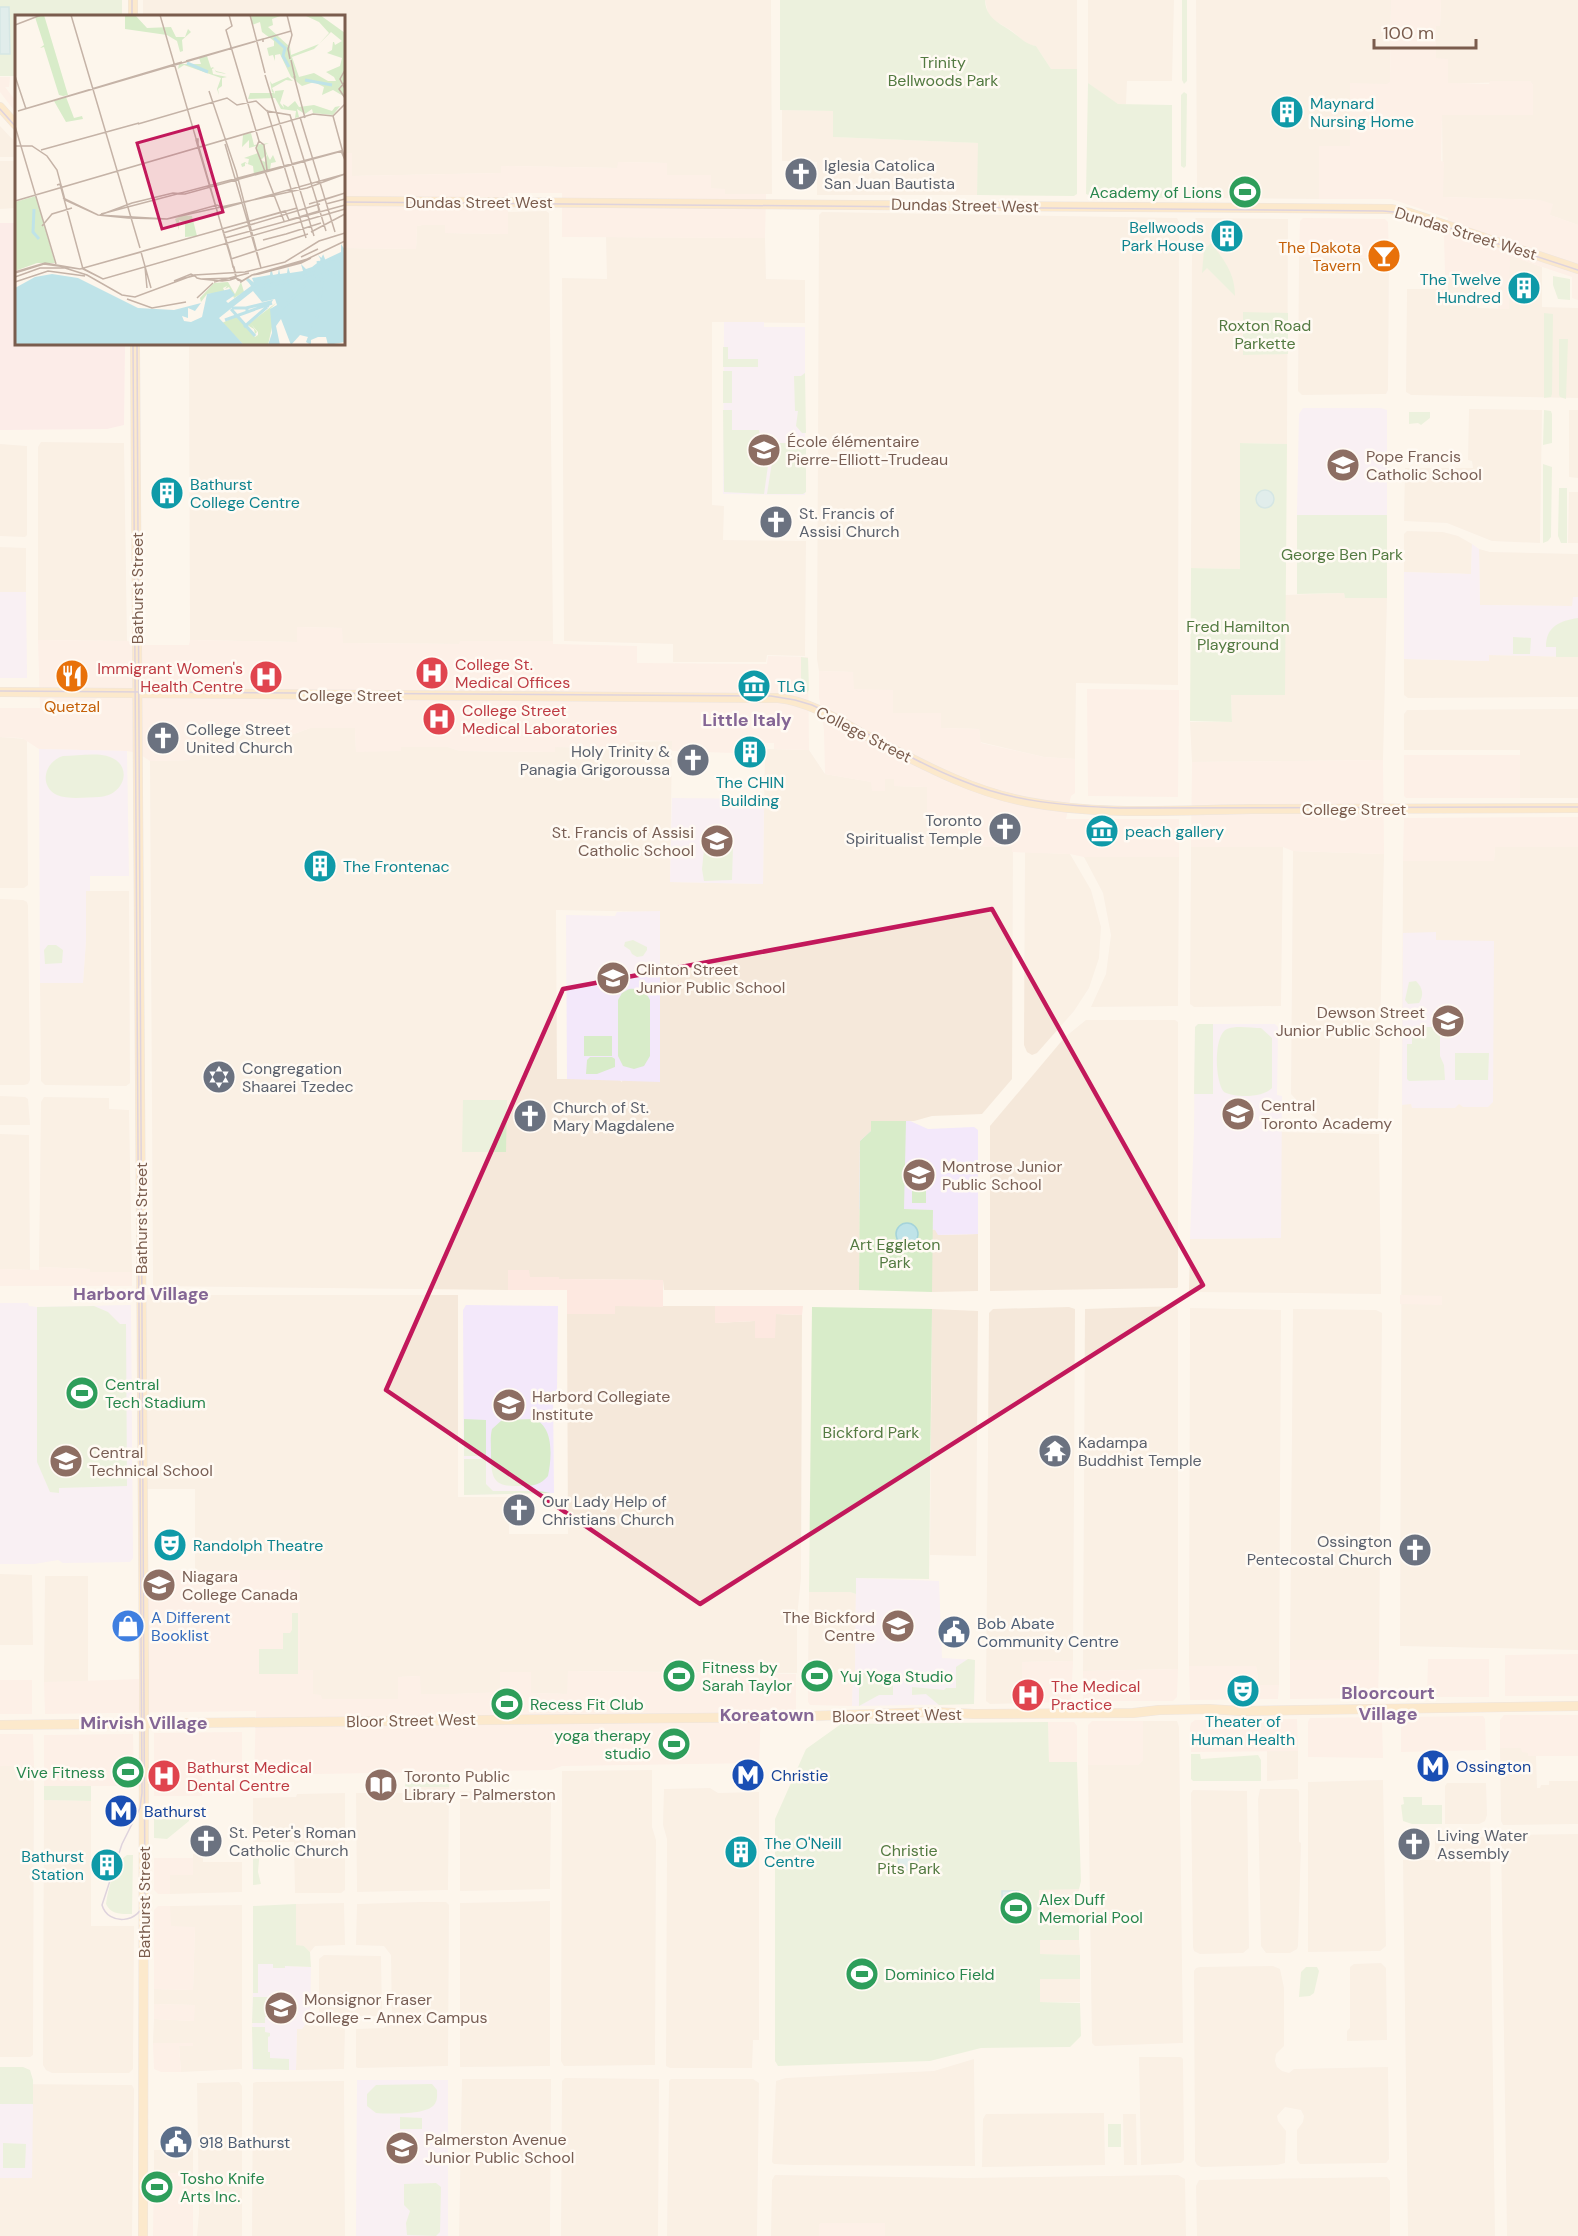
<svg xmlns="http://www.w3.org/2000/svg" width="1578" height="2236" viewBox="0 0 1578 2236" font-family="'DM Sans',sans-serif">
  <rect width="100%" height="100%" fill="#fdf6ec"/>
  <!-- residential -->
  <g fill="#f5e8da" fill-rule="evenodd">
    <polygon points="143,0 771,0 772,194 725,194 711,188 711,175 667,175 666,163 618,162 618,168 501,166 501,173 352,176 352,153 344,153 344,16 143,16"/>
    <polygon points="985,0 1077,0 1077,69 1051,69 1036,46 1027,44 1012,31 992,19 988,13"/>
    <polygon points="1088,0 1174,0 1172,81 1127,81 1126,104 1118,104 1112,101 1088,83"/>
    <polygon points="1196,0 1391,0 1390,82 1350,146 1319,147 1319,199 1197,198"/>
    <polygon points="1441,0 1578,0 1578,225 1550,215 1540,200 1443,197 1442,115 1533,115 1533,85 1530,81 1448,84 1436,59 1436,26 1440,26"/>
    <polygon points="782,110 834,111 833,137 979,143 977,195 817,195 817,162 782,161"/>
    <polygon points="0,126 16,143 16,157 0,157"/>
    <polygon points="16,161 16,208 0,209 0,161"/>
    <polygon points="546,211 549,213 553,641 460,641 460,644 342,643 342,628 297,627 297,642 190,640 189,344 344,344 344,248 416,249 417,226 422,225 445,225 446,233 508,234 508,212"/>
    <polygon points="822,212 1177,218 1179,222 1178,685 1076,683 1075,759 1044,757 980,742 979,729 941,728 940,713 892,713 853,689 853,672 819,671 817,659 819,215"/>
    <polygon points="1196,218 1288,219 1287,444 1240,443 1240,569 1191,568 1192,222"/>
    <polygon points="606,237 765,238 766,279 805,280 805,323 712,322 712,505 724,506 723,540 806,541 805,656 767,655 766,662 673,662 673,644 564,641 562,278 607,279"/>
    <polygon points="1509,255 1542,267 1542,307 1578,308 1578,398 1411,395 1406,392 1407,289 1448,289 1448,277 1477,278 1477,308 1509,309"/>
    <polygon points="1299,257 1389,258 1388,390 1386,394 1302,395 1298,391"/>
    <polygon points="1469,409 1542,410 1540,543 1492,541 1447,523 1404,521 1405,468 1473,468 1472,461 1468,460"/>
    <polygon points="1569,410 1578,410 1578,478 1569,477"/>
    <polygon points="41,442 124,443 127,641 38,640 38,447"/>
    <polygon points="0,444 27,446 27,535 25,537 0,536"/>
    <polygon points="1569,492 1578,492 1578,543 1568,543"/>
    <polygon points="1407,531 1443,532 1458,536 1472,544 1471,574 1404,572 1404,534"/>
    <polygon points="0,547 26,548 26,592 0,592"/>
    <polygon points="1479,549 1490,552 1578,554 1578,597 1573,597 1573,606 1480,605"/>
    <polygon points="1344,593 1345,598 1387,598 1383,760 1192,762 1190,722 1232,722 1231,695 1285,695 1285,595"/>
    <polygon points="1489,655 1578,657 1578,697 1416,698 1408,698 1404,695 1404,659 1489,661"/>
    <polygon points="1578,709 1578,798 1520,798 1520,750 1404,750 1404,714 1407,710"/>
    <path d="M310 728H355L356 751 401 750V747H448L460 751 554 752V747L628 748V742L672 741 670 882 763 884 765 749 809 750 825 774 872 782V791L884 779H894V786L927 787 974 834 975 846 1013 847 1012 1079 982 1114 932 1116 914 1121 872 1122 871 1131 860 1141 859 1290H664L663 1280 559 1279 558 1277H529V1270H508V1290L153 1286 150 761 190 760 191 745H199L212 737 255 734H294ZM556 910 660 912 622 1082 618 1079H557Z"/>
    <polygon points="0,737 27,739 28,885 24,888 0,888"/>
    <polygon points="1191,847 1283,847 1281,1006 1194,1007 1190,1004"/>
    <polygon points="1495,847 1578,847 1578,1650 1400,1646 1403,861 1494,861"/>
    <polygon points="1293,851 1384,854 1378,1125 1328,1123 1319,1121 1308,1112 1291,1094"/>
    <polygon points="1025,852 1070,854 1091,890 1101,927 1099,958 1089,988 1074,1011 1037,1053 1032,1055 1027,1052 1024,1045"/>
    <polygon points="1084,857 1179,857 1178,1006 1091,1007 1106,974 1111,935 1103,893"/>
    <polygon points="86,891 129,891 130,1083 126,1086 45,1085 41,1081 40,983 83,982 86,940"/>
    <polygon points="0,899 23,900 27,902 28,906 30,1080 28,1084 24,1085 0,1085"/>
    <polygon points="1086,1020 1175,1020 1178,1022 1178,1287 1177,1288 990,1291 990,1126 1065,1037"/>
    <polygon points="0,1096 25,1097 28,1099 30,1125 0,1125"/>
    <polygon points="44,1097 109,1098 109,1109 129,1110 132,1272 90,1272 90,1269 39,1267 41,1102"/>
    <polygon points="1281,1132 1379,1134 1381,1294 1189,1292 1190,1239 1281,1238"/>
    <polygon points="0,1134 29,1135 30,1270 0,1269"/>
    <polygon points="935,1229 939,1235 978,1234 978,1291 932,1292 932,1230"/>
    <polygon points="142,1295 458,1295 458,1497 509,1497 509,1534 568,1534 567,1314 614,1314 615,1306 715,1306 715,1323 755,1321 775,1337 775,1314 802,1315 801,1578 797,1617 797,1673 568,1671 568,1694 531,1693 531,1673 500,1693 453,1694 420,1694 420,1676 399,1677 398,1699 321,1699 313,1694 300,1670 299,1571 195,1570 195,1489 142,1489"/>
    <polygon points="1177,1306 1178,1311 1178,1669 1083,1671 1085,1309"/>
    <polygon points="1069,1307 1075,1309 1073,1661 1022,1662 1022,1703 990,1704 986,1701 989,1313 993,1309"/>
    <polygon points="1190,1308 1281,1310 1279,1685 1259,1685 1256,1666 1189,1666"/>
    <polygon points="932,1309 978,1311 976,1556 930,1555"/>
    <polygon points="1293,1309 1376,1310 1382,1313 1379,1660 1290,1660"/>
    <polygon points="0,1574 32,1575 33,1645 0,1645"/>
    <polygon points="45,1576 88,1576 88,1682 44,1682"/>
    <polygon points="809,1592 850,1592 856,1594 855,1674 808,1673"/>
    <polygon points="1143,1721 1177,1721 1179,1727 1183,2043 1095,2046 1092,2043 1088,1765 1138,1765 1143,1760"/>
    <polygon points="1500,1748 1522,1748 1528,1752 1528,1756 1536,1756 1537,1788 1540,1788 1541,1785 1549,1785 1549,1781 1578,1781 1578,1824 1503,1825 1501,1821"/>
    <polygon points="1267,1751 1298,1751 1298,1779 1267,1781"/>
    <polygon points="0,1766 34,1766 33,2055 30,2057 0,2057"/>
    <polygon points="652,1770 652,1827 656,1840 655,2065 564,2066 561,2061 562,1771"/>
    <polygon points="1383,1780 1386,1946 1380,1951 1308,1952 1308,1782"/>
    <polygon points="1447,1783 1486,1783 1487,1815 1485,1821 1479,1824 1445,1824 1445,1786"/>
    <polygon points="405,1787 449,1787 448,1890 357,1892 356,1793 405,1793"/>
    <polygon points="710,1788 718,1793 759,1792 759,2040 753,2040 752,2068 670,2068 666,2066 667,1839 663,1825 664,1789"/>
    <polygon points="1260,1789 1297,1789 1299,1791 1299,1842 1301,1843 1298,1946 1297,1949 1290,1953 1266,1953 1261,1946 1258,1799"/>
    <polygon points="1193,1790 1247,1791 1249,1948 1243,1953 1200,1954 1194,1951 1193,1947 1191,1793"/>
    <polygon points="460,1791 502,1792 508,1797 551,1797 550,1889 460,1891"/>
    <polygon points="345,1793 345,1890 341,1893 295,1893 294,1842 253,1842 253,1798 296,1797 297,1794"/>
    <polygon points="44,1800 91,1801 91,1926 134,1926 133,2069 129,2073 52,2073 46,2070 43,2065"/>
    <polygon points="1578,1834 1578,2236 1507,2236 1501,1838 1506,1835"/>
    <polygon points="1484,1837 1489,1839 1490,1844 1495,2236 1408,2236 1403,1860 1435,1860 1435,1838"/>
    <polygon points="193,1854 203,1854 203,1862 242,1862 242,1892 170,1894 170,1875 193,1875"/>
    <polygon points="1039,1889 1079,1889 1079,1920 1039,1921"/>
    <polygon points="550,1901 550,2066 460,2067 460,1903"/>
    <polygon points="421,1902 446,1902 449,1905 448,2066 358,2068 356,2067 356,2029 384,2028 392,2020 391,1955 384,1946 356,1945 357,1904"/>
    <polygon points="344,1903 345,1945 315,1946 310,1952 304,1946 296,1946 296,1904"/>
    <polygon points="242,1905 242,2069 181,2072 179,2046 193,2046 193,2043 153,2043 154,2019 194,2021 194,2005 154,2004 154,1989 193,1990 195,1927 170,1927 170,1906"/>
    <polygon points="1039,1940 1079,1940 1080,1955 1040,1954"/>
    <polygon points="324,1955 381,1956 382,2016 326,2017 321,2016 319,2012 319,1959"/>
    <polygon points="1381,1963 1386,1968 1387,2040 1347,2041 1347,2031 1350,2028 1350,1967 1354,1964"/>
    <polygon points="1273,1966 1280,1969 1284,1988 1284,2046 1276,2054 1275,2061 1277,2067 1282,2071 1289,2073 1294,2069 1388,2067 1389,2159 1386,2163 1300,2164 1297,2160 1297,2130 1303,2122 1304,2116 1301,2110 1285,2107 1277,2116 1278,2121 1286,2131 1285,2163 1277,2165 1201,2167 1197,2165 1195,2161 1194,1971 1196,1968 1200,1967"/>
    <rect x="1040" y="1979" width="40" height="23"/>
    <polygon points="310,2018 311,2024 315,2026 345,2027 344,2069 296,2070 297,2029 302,2029"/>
    <polygon points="1139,2057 1181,2057 1183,2059 1184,2160 1181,2163 1141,2165"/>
    <polygon points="974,2059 975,2166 795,2165 774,2164 772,2162 776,2081 786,2078 934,2071"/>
    <polygon points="565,2078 659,2079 658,2236 561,2236 562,2081"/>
    <polygon points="462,2079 551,2079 550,2236 459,2236"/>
    <polygon points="671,2079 753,2079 759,2083 757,2236 667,2236 669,2081"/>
    <polygon points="344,2081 345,2236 252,2236 253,2083 256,2082"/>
    <polygon points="239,2082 242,2086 242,2236 197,2236 199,2213 197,2083"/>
    <polygon points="0,2084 132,2085 134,2089 132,2236 0,2236"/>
    <polygon points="1104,2113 1105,2165 982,2167 983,2119 986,2114"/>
    <polygon points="1123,2114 1136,2114 1137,2165 1124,2165"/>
    <rect x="154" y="2150" width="39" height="23"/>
    <polygon points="775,2175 967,2178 1178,2175 1185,2179 1186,2236 885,2236 884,2223 821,2223 819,2225 819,2236 771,2236 772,2180"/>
    <polygon points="1387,2177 1390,2181 1390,2236 1197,2236 1196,2186 1199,2180"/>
  </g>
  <!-- commercial -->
  <g fill="#fde8e0">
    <polygon points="1391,0 1441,0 1440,26 1436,26 1436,58 1448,59 1448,83 1489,84 1490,81 1530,81 1533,85 1533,115 1442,115 1441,161 1444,162 1443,197 1540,200 1553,204 1550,215 1578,225 1578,300 1572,298 1572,277 1510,256 1509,309 1498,309 1498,276 1445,275 1444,234 1448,218 1391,199 1319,199 1319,146 1350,146 1350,83 1387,84 1390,82"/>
    <polygon points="0,77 10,77 9,87 5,87 16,101 16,113 0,92"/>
    <polygon points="344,153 352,153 352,176 501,173 501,166 617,168 618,162 667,163 667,175 711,175 711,188 725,189 725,194 766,194 765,238 562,237 562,193 508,193 508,234 445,233 445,225 423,225 417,226 416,249 344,248"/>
    <polygon points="1303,218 1385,219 1388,222 1389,258 1299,257 1300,221"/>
    <polygon points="297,627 342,628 343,643 459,644 460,641 553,641 553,644 637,646 637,663 767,664 768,656 808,657 809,750 774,749 774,743 735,742 735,753 672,751 672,741 630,740 628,748 555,747 555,752 460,751 448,747 401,747 401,751 356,752 355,728 310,728 294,734 255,734 212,737 199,745 191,745 190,760 150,761 138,753 127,751 39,749 22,738 0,737 0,708 40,708 38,640 127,641 147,645 189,645 190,640 297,642"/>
    <polygon points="819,671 853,672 854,689 893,690 893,713 941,713 941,728 979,729 981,743 1044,757 1075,759 1075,793 1071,796 1066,819 1179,819 1179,857 1084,857 1070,854 1012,852 1012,847 974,846 974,834 927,834 927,787 894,786 894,779 885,779 885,791 872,791 871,782 825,774 824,730 819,697"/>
    <polygon points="1087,689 1179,690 1178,797 1088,796"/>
    <polygon points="1404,755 1520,755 1520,798 1406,798 1404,796"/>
    <polygon points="1383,760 1384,854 1293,851 1283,847 1191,847 1192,762"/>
    <polygon points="1578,817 1578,847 1495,847 1494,861 1403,861 1404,818"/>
    <polygon points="39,1267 90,1269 90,1272 132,1272 132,1286 0,1286 0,1269 39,1270"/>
    <polygon points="508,1270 529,1270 530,1277 559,1277 559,1279 663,1280 663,1307 615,1306 615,1314 567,1314 567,1290 508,1290"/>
    <polygon points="1400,1295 1442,1296 1442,1305 1400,1304"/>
    <polygon points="715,1306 803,1306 802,1315 776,1314 775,1338 755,1338 755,1321 715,1323"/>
    <polygon points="143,1570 300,1570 300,1670 313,1670 313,1694 321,1695 322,1699 398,1699 398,1677 420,1676 421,1694 453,1694 500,1692 500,1672 531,1672 531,1693 567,1694 568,1671 796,1674 796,1710 761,1710 759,1763 562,1766 551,1770 254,1775 256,1711 45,1714 44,1682 144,1679"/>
    <polygon points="1578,1654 1578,1696 1505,1696 1505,1655"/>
    <polygon points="1428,1659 1489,1659 1489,1697 1427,1697"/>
    <polygon points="1290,1660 1379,1660 1378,1696 1376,1698 1290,1699"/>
    <polygon points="1073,1661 1071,1702 1022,1703 1022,1662"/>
    <polygon points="1189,1666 1256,1666 1259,1685 1279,1685 1278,1699 1190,1700"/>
    <polygon points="1178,1669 1177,1697 1173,1701 1083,1701 1083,1671"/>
    <polygon points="808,1673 853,1674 852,1706 810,1705 808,1702"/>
    <rect x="0" y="1680" width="32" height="34"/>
    <polygon points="1504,1715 1578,1715 1578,1756 1528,1756 1528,1753 1522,1752 1521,1748 1500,1748 1500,1720"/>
    <polygon points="1483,1716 1485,1719 1486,1750 1401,1752 1401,1719 1403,1717"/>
    <polygon points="1380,1717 1382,1721 1383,1758 1308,1757 1308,1722 1310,1718"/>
    <polygon points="1297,1719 1298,1751 1191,1752 1190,1728 1191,1723 1195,1720"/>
    <polygon points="1092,1721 1143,1721 1143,1760 1138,1765 1088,1765 1088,1725"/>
    <polygon points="1048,1722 1074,1722 1077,1726 1077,1762 1049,1762"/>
    <polygon points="242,1732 242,1771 204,1772 202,1774 202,1796 154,1796 154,1733"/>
    <polygon points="0,1734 33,1734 34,1766 0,1766"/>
    <polygon points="133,1734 134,1786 44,1786 44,1735"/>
    <polygon points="154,1858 193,1858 193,1875 170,1875 170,1894 158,1894 154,1890"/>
    <polygon points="158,1906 170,1906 171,1926 195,1927 193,1990 154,1989 154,1910"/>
    <polygon points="154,2004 195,2005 194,2021 154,2019"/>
    <polygon points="153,2043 193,2043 193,2046 179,2046 181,2072 161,2072 154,2069"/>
    <polygon points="154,2173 193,2173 193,2236 153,2236"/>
    <polygon points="821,2223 885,2223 885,2236 819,2236 819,2225"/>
  </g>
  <!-- education -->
  <g fill="#f3e8fa">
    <polygon points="724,322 764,322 764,327 805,327 805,495 723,494"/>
    <polygon points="1303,408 1381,408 1387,410 1387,515 1297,515 1299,414"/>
    <polygon points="1472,544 1479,549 1480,605 1572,606 1573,597 1578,597 1578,657 1489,655 1489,661 1404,659 1404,572 1471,574"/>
    <polygon points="0,592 26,592 27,678 0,678"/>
    <polygon points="39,749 127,751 129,876 90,876 90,891 86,891 86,940 83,983 40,983"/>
    <polygon points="672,798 764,799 763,884 670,882"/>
    <polygon points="660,911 660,1082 567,1079 566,915 615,916 617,912"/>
    <polygon points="1436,932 1436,940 1494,941 1493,1102 1488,1107 1463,1107 1459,1104 1455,1108 1412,1108 1411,1104 1402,1105 1403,933"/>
    <polygon points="1198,1024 1275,1024 1278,1027 1277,1095 1282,1096 1281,1238 1190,1239 1194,1132 1195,1027"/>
    <polygon points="871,1121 910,1121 928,1129 974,1127 978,1130 978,1234 938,1235 935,1230 932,1229 933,1210 859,1209 860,1141 871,1131"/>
    <polygon points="0,1303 28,1303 29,1306 37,1307 131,1305 133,1558 130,1562 63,1563 58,1560 34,1564 0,1564"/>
    <polygon points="466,1305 558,1306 557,1391 553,1391 554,1493 464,1495 463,1310"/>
    <polygon points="856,1578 939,1581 942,1658 975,1660 974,1704 852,1706 853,1674 855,1674"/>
    <polygon points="253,1964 273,1964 273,1968 285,1968 285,1966 311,1967 310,2018 302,2029 297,2029 296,2070 255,2070 252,2069"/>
    <polygon points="357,2080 448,2080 448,2236 356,2236"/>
    <polygon points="0,2104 33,2104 32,2178 0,2178"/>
  </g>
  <!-- medical -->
  <polygon fill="#fbdfe3" points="0,223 16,223 16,344 125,344 124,425 107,429 0,430"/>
  <!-- green -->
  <g fill="#d8ecc9">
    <polygon points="0,0 122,0 122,16 16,16 16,76 0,76"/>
    <path d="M780 0H985C986 18 998 22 1011 31 1020 37 1025 44 1036 46L1051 69H1077V194L1074 196 977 195 978 143 833 137V111L780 110Z"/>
    <polygon points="1182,0 1187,0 1187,81 1184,84 1182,80"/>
    <polygon points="1088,83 1118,104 1172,105 1172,194 1167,198 1093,197 1086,194"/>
    <polygon points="1184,92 1187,94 1186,166 1184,168 1181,166 1181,95"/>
    <path d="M1211 243C1224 260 1235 273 1235 296L1207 268 1202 273 1204 250Z"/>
    <polygon points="1553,276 1570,279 1570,300 1558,299 1553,285"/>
    <polygon points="1243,312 1288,313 1288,354 1243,355"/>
    <polygon points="1544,313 1553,314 1552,394 1551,397 1544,398"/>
    <polygon points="1559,339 1568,339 1566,399 1560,397 1559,395"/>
    <polygon points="723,347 728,347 728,359 758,359 758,367 723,367"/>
    <rect x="723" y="371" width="9" height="32"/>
    <polygon points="805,373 806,433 802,433 796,426 798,411 795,411 794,376 801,376"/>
    <polygon points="723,410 732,410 732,430 759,430 760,436 766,443 771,444 764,494 724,492"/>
    <polygon points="1544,410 1551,411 1552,414 1552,443 1543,445"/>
    <polygon points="1409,412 1430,412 1430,418 1421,425 1418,423 1409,424"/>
    <polygon points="775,443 806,443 806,492 803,494 767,494"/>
    <polygon points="1240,443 1287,444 1285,695 1231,695 1232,722 1190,721 1191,568 1240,569"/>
    <polygon points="1543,464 1552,467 1551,537 1548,541 1543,543"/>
    <polygon points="1559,488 1567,488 1567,543 1561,543 1558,536"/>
    <polygon points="1297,515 1387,515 1387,598 1345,598 1344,593 1297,594"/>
    <path d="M1578 618V657H1556V647H1546C1546 626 1560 621 1578 618Z"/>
    <polygon points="1513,637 1531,638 1530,654 1513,654"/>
    <polygon points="801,657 808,658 809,690 807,693 801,694"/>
    <path d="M63 756C77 756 97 752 110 757 134 766 124 796 99 797 87 797 69 800 57 795 38 786 45 761 63 756Z"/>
    <polygon points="725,838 731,841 733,845 732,880 704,881 702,869 705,840"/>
    <polygon points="633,940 647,947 647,950 643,956 637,957 632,954 630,950 624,946 625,942"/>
    <polygon points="48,945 56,945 63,950 62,963 45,964 44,950"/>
    <path d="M1416 981C1423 988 1424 995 1419 1003L1408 1004 1405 1000 1409 982Z"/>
    <path d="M629 989C639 988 646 991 650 1000V1056L644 1066 634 1069 623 1066 618 1056V1000L622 993Z"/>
    <polygon points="1198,1024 1213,1024 1213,1094 1194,1094 1195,1027"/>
    <polygon points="1412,1027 1440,1027 1440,1056 1444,1065 1445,1080 1409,1081 1407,1079 1407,1044 1412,1044"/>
    <path d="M1261 1028 1272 1038V1088C1262 1098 1236 1098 1224 1092 1215 1082 1213 1035 1227 1029 1236 1025 1252 1028 1261 1028Z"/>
    <rect x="584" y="1036" width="28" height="20"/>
    <polygon points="1455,1053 1489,1053 1488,1080 1455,1080"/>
    <polygon points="590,1057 612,1057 615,1059 615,1067 597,1074 586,1074 587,1060"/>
    <polygon points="463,1100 507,1100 506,1152 462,1152"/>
    <polygon points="871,1121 906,1121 904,1209 933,1210 932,1292 859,1290 860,1141 871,1131"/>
    <rect x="912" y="1178" width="14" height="25"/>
    <polygon points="94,1306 108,1312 120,1324 126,1324 127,1486 59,1488 59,1493 50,1492 37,1462 37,1307"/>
    <polygon points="812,1307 932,1309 929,1579 856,1578 856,1594 850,1592 809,1592"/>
    <polygon points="464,1419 486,1420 486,1456 464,1456"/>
    <path d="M533 1419C554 1425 552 1457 548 1476 541 1484 535 1486 523 1486 494 1487 491 1481 491 1453 491 1445 490 1437 492 1429L502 1420Z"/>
    <polygon points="464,1459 486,1459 486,1484 493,1491 540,1491 550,1493 464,1495"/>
    <polygon points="292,1613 298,1613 298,1674 259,1674 259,1649 283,1649 283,1633 290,1633 292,1630"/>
    <polygon points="968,1659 975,1660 974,1704 939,1705 926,1694 912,1695 912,1687 944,1690 946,1688 956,1688 956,1667"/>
    <polygon points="859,1673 893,1673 893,1695 879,1695 859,1706"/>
    <polygon points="1048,1722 1049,1762 1077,1762 1081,1881 1079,1889 1039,1890 1039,1920 1079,1920 1079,1940 1040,1940 1040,1954 1080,1955 1080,1979 1040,1979 1040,2002 1080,2003 1081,2036 1070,2047 981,2048 930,2061 778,2066 775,2061 775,1819 806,1749 841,1724"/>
    <polygon points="1191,1754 1200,1754 1201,1759 1258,1755 1261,1760 1261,1781 1193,1781 1191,1779"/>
    <polygon points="406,1777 449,1777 449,1787 405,1787"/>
    <polygon points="44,1786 91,1786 91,1801 44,1800"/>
    <polygon points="1403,1797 1422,1797 1422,1805 1442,1805 1442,1824 1412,1824 1403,1821 1401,1805 1404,1804"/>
    <polygon points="189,1818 189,1821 167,1839 154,1838 154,1819"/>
    <polygon points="253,1846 263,1846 260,1848 258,1872 261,1884 253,1885"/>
    <path d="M127 1855H133L132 1914C122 1914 111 1915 106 1904 108 1890 114 1863 127 1855Z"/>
    <polygon points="296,1904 296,1945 304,1946 310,1952 311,1967 285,1966 285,1968 273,1968 273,1964 258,1964 258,1993 253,1993 253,1906"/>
    <polygon points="1306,1967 1317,1967 1319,1971 1314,1993 1310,1996 1299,1997 1301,1972"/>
    <polygon points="253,1997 268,1997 268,2013 270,2013 270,2017 265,2017 265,2023 252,2023"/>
    <polygon points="252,2027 265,2027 265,2032 270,2033 270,2036 268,2037 268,2052 270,2052 270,2058 289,2059 289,2070 253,2069"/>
    <polygon points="0,2067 23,2067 30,2070 33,2080 33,2104 0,2104"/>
    <path d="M432 2084 437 2090C437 2095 438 2100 434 2105 426 2115 389 2114 376 2113L367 2106V2094L376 2085Z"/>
    <polygon points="400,2117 422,2118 422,2129 400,2129"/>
    <rect x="1108" y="2124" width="13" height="23"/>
    <polygon points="3,2143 26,2144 25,2168 3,2168"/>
    <polygon points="436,2183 441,2187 440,2232 436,2236 407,2235 406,2223 410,2211 404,2205 404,2184"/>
  </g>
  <!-- water -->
  <g fill="#bfe3e8" stroke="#a5d3da" stroke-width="1.5">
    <polygon points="0,7 9,7 10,54 0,54"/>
    <circle cx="1265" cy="499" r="9"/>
    <circle cx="907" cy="1234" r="11"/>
    <circle cx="908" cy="1860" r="10"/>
    <polygon points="1002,1891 1018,1891 1018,1917 1002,1918"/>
  </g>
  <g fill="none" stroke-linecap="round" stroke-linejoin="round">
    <defs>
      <g id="major">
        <polyline points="133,0 133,16"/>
        <polyline points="0,107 16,125"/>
        <polyline points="344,201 1391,209 1410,213 1578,269"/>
        <polyline points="135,344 144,1680 143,2236"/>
        <path d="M0 692 778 698C809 701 838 720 865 735 918 762 969 791 1028 802 1100 816 1178 810 1251 809 1360 809 1469 809 1578 808"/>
        <polyline points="0,1725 780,1717 935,1712 974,1714 1133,1713 1159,1710 1209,1709 1241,1711 1578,1706"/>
      </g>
    </defs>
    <!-- major casing -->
    <use href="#major" stroke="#dad1cd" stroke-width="10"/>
    <!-- major -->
    <use href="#major" stroke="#fbd9a5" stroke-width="9"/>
    <!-- tram -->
    <g stroke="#b9a8c9" stroke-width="1.5">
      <polyline points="132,0 132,16"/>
      <polyline points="0,109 16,127"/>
      <polyline points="344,202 1383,211 1404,213 1578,270"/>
      <path d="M133 344 142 1793 140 1808 122 1844 102 1905C108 1926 140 1924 145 1900L137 344"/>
      <path d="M0 691 771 696 795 700 812 705C863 729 911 761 963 781 1014 802 1066 806 1120 808L1578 807"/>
    </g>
  </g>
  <!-- marked area -->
  <path d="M0 0H1578V2236H0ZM992 909 1203 1285 700 1604 386 1390 563 989Z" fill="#fdf6ec" fill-opacity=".55" fill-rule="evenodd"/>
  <path fill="none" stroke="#c2185b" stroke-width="4.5" stroke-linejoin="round" d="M992 909 1203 1285 700 1604 386 1390 563 989Z"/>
  <!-- icons -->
  <defs>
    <symbol id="building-disc" viewBox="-11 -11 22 22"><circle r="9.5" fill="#0f9aa8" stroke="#fffaf3"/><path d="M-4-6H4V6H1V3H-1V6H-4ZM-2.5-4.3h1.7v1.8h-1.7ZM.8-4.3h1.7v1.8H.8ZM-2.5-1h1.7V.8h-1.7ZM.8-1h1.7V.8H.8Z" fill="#fff"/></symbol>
    <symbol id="church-disc" viewBox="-11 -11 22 22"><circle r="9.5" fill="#6b7280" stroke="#fffaf3"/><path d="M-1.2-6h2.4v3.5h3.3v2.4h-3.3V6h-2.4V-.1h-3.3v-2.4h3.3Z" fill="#fff"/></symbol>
    <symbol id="stadium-disc" viewBox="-11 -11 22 22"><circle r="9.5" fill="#2e9e5b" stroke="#fffaf3"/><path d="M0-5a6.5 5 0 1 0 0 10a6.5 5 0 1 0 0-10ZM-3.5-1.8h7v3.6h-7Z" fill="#fff"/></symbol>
    <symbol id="bar-disc" viewBox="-11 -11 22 22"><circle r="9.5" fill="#e8710a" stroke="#fffaf3"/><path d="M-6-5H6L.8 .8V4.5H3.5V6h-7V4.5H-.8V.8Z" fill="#fff"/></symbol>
    <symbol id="school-disc" viewBox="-11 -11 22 22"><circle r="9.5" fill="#8d6e63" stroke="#fffaf3"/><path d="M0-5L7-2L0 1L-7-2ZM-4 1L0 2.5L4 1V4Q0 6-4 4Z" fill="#fff"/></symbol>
    <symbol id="hospital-disc" viewBox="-11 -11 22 22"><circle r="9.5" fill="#e0444e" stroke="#fffaf3"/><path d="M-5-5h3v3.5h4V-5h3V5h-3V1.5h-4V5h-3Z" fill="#fff"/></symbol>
    <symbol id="restaurant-disc" viewBox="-11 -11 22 22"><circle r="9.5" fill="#e8710a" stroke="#fffaf3"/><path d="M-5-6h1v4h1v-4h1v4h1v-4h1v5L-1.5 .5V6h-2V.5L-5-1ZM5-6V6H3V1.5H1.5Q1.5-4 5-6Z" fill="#fff"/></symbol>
    <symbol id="museum-disc" viewBox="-11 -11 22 22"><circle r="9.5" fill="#0f9aa8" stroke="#fffaf3"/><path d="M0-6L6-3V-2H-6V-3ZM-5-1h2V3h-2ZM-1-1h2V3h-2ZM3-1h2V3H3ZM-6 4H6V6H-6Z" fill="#fff"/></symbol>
    <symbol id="synagogue-disc" viewBox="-11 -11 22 22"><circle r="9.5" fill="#6b7280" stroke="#fffaf3"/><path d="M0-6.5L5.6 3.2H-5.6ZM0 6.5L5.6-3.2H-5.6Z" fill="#fff"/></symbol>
    <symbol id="temple-disc" viewBox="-11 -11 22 22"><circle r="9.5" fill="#6b7280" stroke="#fffaf3"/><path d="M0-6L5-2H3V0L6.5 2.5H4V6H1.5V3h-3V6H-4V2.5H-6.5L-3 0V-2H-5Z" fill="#fff"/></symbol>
    <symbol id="theatre-disc" viewBox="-11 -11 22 22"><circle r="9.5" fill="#0f9aa8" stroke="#fffaf3"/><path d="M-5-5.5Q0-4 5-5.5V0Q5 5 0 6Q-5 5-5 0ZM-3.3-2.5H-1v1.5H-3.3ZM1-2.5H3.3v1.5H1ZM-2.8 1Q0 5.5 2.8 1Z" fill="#fff"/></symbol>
    <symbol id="shop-disc" viewBox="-11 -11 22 22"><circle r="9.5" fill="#3f7fe0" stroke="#fffaf3"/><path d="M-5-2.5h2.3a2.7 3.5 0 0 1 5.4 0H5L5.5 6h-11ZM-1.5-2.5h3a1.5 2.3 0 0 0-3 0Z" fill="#fff"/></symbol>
    <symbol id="civic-disc" viewBox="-11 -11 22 22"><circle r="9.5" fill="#5c6f8a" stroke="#fffaf3"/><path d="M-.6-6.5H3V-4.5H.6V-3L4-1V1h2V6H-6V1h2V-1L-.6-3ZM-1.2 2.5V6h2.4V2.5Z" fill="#fff"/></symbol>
    <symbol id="metro-disc" viewBox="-11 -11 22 22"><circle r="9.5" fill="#1a4fb4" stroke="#fffaf3"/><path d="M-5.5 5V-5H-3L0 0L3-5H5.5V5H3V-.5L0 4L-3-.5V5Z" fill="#fff"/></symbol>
    <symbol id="library-disc" viewBox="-11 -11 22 22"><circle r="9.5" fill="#8d6e63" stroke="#fffaf3"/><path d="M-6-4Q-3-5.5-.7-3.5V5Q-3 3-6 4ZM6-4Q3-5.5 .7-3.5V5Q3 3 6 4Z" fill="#fff"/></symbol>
  </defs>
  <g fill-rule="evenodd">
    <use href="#building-disc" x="1268" y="93" width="38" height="38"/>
    <use href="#church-disc" x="782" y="155" width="38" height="38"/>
    <use href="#stadium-disc" x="1226" y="173" width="38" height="38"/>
    <use href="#building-disc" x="1208" y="217" width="38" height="38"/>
    <use href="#bar-disc" x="1365" y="237" width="38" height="38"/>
    <use href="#building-disc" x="1505" y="269" width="38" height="38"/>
    <use href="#school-disc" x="745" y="431" width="38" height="38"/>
    <use href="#school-disc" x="1324" y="446" width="38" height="38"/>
    <use href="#building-disc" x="148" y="474" width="38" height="38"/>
    <use href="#church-disc" x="757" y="503" width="38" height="38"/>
    <use href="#hospital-disc" x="413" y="654" width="38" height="38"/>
    <use href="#restaurant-disc" x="53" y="657" width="38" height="38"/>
    <use href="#hospital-disc" x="247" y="658" width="38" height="38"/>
    <use href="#museum-disc" x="735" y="667" width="38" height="38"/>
    <use href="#hospital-disc" x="420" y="700" width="38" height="38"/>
    <use href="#church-disc" x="144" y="719" width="38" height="38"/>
    <use href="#building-disc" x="731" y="733" width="38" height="38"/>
    <use href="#church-disc" x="674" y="741" width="38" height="38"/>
    <use href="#church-disc" x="986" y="810" width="38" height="38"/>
    <use href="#museum-disc" x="1083" y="812" width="38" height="38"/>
    <use href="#school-disc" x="698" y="822" width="38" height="38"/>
    <use href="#building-disc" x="301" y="847" width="38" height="38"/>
    <use href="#school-disc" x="594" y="959" width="38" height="38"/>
    <use href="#school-disc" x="1429" y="1002" width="38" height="38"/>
    <use href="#synagogue-disc" x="200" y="1058" width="38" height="38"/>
    <use href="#school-disc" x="1219" y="1095" width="38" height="38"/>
    <use href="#church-disc" x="511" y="1097" width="38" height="38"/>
    <use href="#school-disc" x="900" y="1156" width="38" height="38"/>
    <use href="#stadium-disc" x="63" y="1374" width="38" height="38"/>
    <use href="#school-disc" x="490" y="1386" width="38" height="38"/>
    <use href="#temple-disc" x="1036" y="1432" width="38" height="38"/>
    <use href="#school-disc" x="47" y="1442" width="38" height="38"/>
    <use href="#church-disc" x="500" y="1491" width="38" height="38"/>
    <use href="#theatre-disc" x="151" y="1526" width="38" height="38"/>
    <use href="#church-disc" x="1396" y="1531" width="38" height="38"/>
    <use href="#school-disc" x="140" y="1566" width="38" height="38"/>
    <use href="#shop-disc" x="109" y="1607" width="38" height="38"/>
    <use href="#school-disc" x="879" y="1607" width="38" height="38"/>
    <use href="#civic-disc" x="935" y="1613" width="38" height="38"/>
    <use href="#stadium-disc" x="660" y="1657" width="38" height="38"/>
    <use href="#stadium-disc" x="798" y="1657" width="38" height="38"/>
    <use href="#theatre-disc" x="1224" y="1672" width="38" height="38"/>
    <use href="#hospital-disc" x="1009" y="1676" width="38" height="38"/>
    <use href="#stadium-disc" x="488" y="1685" width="38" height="38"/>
    <use href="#stadium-disc" x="655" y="1725" width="38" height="38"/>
    <use href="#metro-disc" x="1414" y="1747" width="38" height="38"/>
    <use href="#stadium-disc" x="109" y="1753" width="38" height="38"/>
    <use href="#metro-disc" x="729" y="1756" width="38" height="38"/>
    <use href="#hospital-disc" x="145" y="1757" width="38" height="38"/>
    <use href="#library-disc" x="362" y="1766" width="38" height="38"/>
    <use href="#metro-disc" x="102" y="1792" width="38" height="38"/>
    <use href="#church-disc" x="187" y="1822" width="38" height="38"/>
    <use href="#church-disc" x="1395" y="1825" width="38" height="38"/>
    <use href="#building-disc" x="722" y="1833" width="38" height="38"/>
    <use href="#building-disc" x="88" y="1846" width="38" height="38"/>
    <use href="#stadium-disc" x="997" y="1889" width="38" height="38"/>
    <use href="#stadium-disc" x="843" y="1955" width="38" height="38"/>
    <use href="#school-disc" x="262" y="1989" width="38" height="38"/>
    <use href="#civic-disc" x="157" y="2123" width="38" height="38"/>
    <use href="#school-disc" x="383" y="2129" width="38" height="38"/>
    <use href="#stadium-disc" x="138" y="2168" width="38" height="38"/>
  </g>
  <g text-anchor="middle" stroke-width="5" stroke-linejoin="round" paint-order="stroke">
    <!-- park labels -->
    <g font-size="16" fill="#537a41" stroke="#fffaf3">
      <text x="943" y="68">Trinity<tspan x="943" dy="18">Bellwoods Park</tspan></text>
      <text x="1265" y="331">Roxton Road<tspan x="1265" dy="18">Parkette</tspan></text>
      <text x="1342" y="560">George Ben Park</text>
      <text x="1238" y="632">Fred Hamilton<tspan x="1238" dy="18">Playground</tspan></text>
      <text x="895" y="1250">Art Eggleton<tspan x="895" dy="18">Park</tspan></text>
      <text x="871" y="1438">Bickford Park</text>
      <text x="909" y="1856">Christie<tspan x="909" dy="18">Pits Park</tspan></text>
    </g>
    <!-- culture labels -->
    <g font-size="16" fill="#0d838f" stroke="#fffaf3" text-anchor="start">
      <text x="1310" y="109">Maynard<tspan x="1310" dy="18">Nursing Home</tspan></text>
      <text x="1204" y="233" text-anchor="end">Bellwoods<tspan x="1204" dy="18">Park House</tspan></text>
      <text x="1501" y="285" text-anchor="end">The Twelve<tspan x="1501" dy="18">Hundred</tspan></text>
      <text x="190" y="490">Bathurst<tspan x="190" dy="18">College Centre</tspan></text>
      <text x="777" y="692">TLG</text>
      <text x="750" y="788" text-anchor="middle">The CHIN<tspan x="750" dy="18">Building</tspan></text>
      <text x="1125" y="837">peach gallery</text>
      <text x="343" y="872">The Frontenac</text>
      <text x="193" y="1551">Randolph Theatre</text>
      <text x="1243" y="1727" text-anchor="middle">Theater of<tspan x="1243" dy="18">Human Health</tspan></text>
      <text x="764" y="1849">The O'Neill<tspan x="764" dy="18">Centre</tspan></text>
      <text x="84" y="1862" text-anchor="end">Bathurst<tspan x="84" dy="18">Station</tspan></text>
    </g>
    <!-- worship labels -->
    <g font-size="16" fill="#5b616d" stroke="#fffaf3" text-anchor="start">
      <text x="824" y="171">Iglesia Catolica<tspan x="824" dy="18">San Juan Bautista</tspan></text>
      <text x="799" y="519">St. Francis of<tspan x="799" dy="18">Assisi Church</tspan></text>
      <text x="186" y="735">College Street<tspan x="186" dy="18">United Church</tspan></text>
      <text x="670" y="757" text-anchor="end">Holy Trinity &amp;<tspan x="670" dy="18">Panagia Grigoroussa</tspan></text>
      <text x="982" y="826" text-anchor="end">Toronto<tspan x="982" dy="18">Spiritualist Temple</tspan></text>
      <text x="242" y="1074">Congregation<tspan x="242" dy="18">Shaarei Tzedec</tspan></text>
      <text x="553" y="1113">Church of St.<tspan x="553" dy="18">Mary Magdalene</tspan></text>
      <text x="1078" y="1448">Kadampa<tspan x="1078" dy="18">Buddhist Temple</tspan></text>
      <text x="542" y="1507">Our Lady Help of<tspan x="542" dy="18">Christians Church</tspan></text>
      <text x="1392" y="1547" text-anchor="end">Ossington<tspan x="1392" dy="18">Pentecostal Church</tspan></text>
      <text x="229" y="1838">St. Peter's Roman<tspan x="229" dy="18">Catholic Church</tspan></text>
      <text x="1437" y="1841">Living Water<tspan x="1437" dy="18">Assembly</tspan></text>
    </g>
    <!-- leisure labels -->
    <g font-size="16" fill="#27864d" stroke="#fffaf3" text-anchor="start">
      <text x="1222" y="198" text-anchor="end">Academy of Lions</text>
      <text x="105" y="1390">Central<tspan x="105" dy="18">Tech Stadium</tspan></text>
      <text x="702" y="1673">Fitness by<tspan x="702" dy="18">Sarah Taylor</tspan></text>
      <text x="840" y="1682">Yuj Yoga Studio</text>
      <text x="530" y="1710">Recess Fit Club</text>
      <text x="651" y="1741" text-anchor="end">yoga therapy<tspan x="651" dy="18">studio</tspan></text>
      <text x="105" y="1778" text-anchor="end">Vive Fitness</text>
      <text x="1039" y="1905">Alex Duff<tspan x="1039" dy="18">Memorial Pool</tspan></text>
      <text x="885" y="1980">Dominico Field</text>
      <text x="180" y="2184">Tosho Knife<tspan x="180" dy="18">Arts Inc.</tspan></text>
    </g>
    <!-- street labels -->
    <g font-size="16" fill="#7a5c4d" stroke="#fffaf3">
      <text x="479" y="208">Dundas Street West</text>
      <text transform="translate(965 205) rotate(1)" y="6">Dundas Street West</text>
      <text transform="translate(1466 233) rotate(17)" y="6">Dundas Street West</text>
      <text transform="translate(137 588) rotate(-90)" y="6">Bathurst Street</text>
      <text x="350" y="701">College Street</text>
      <text transform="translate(864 734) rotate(27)" y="6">College Street</text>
      <text x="1354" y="815">College Street</text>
      <text transform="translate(141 1218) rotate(-90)" y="6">Bathurst Street</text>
      <text transform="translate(897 1715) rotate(-1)" y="6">Bloor Street West</text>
      <text transform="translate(411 1720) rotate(-1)" y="6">Bloor Street West</text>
      <text transform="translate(144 1902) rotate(-90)" y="6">Bathurst Street</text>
    </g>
    <!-- food labels -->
    <g font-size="16" fill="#c56008" stroke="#fffaf3" text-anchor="end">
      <text x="1361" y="253">The Dakota<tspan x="1361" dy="18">Tavern</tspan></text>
      <text x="72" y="712" text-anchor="middle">Quetzal</text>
    </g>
    <!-- education labels -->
    <g font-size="16" fill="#785e54" stroke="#fffaf3" text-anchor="start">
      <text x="787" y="447">École élémentaire<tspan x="787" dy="18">Pierre-Elliott-Trudeau</tspan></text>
      <text x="1366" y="462">Pope Francis<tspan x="1366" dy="18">Catholic School</tspan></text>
      <text x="694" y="838" text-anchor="end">St. Francis of Assisi<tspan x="694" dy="18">Catholic School</tspan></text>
      <text x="636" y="975">Clinton Street<tspan x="636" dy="18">Junior Public School</tspan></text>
      <text x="1425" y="1018" text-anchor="end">Dewson Street<tspan x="1425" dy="18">Junior Public School</tspan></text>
      <text x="1261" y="1111">Central<tspan x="1261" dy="18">Toronto Academy</tspan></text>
      <text x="942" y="1172">Montrose Junior<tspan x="942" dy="18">Public School</tspan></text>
      <text x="532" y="1402">Harbord Collegiate<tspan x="532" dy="18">Institute</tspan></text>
      <text x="89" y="1458">Central<tspan x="89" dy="18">Technical School</tspan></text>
      <text x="182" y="1582">Niagara<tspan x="182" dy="18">College Canada</tspan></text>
      <text x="875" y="1623" text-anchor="end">The Bickford<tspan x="875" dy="18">Centre</tspan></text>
      <text x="404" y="1782">Toronto Public<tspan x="404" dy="18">Library - Palmerston</tspan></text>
      <text x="304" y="2005">Monsignor Fraser<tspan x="304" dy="18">College - Annex Campus</tspan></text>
      <text x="425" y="2145">Palmerston Avenue<tspan x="425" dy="18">Junior Public School</tspan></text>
    </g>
    <!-- health labels -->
    <g font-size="16" fill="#be3a42" stroke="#fffaf3" text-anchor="start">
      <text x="455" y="670">College St.<tspan x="455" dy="18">Medical Offices</tspan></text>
      <text x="243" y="674" text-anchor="end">Immigrant Women's<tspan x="243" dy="18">Health Centre</tspan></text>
      <text x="462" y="716">College Street<tspan x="462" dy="18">Medical Laboratories</tspan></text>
      <text x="1051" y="1692">The Medical<tspan x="1051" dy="18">Practice</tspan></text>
      <text x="187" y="1773">Bathurst Medical<tspan x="187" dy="18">Dental Centre</tspan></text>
    </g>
    <!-- shop labels -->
    <g font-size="16" fill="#366cbe" stroke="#fffaf3" text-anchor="start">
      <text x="151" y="1623">A Different<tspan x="151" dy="18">Booklist</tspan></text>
    </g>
    <!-- service labels -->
    <g font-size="16" fill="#4e5e75" stroke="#fffaf3" text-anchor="start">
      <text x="977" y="1629">Bob Abate<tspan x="977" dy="18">Community Centre</tspan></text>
      <text x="199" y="2148">918 Bathurst</text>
    </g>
    <!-- transit labels -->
    <g font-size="16" fill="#164399" stroke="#fffaf3" text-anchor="start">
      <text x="1456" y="1772">Ossington</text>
      <text x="771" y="1781">Christie</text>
      <text x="144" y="1817">Bathurst</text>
    </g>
    <!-- neighbourhood labels -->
    <g font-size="18" font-weight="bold" fill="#846695" stroke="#fffaf3">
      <text x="747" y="726">Little Italy</text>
      <text x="141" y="1300">Harbord Village</text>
      <text x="1388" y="1699">Bloorcourt<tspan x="1388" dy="21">Village</tspan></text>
      <text x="767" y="1721">Koreatown</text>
      <text x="144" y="1729">Mirvish Village</text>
    </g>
  </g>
  <!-- overview -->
  <g transform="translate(15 15)">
    <rect width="330" height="330" fill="#fdf6ec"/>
    <path d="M29 0 53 80 48 81 44 80 29 32 25 33 29 30 20 2ZM110 0H120L132 13 156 12 161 22H170L173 14 176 17 167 25 168 36 165 37 162 26 152 20 110 14ZM236 0H268L257 4 258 10 253 12 275 32 276 40 304 29 314 18 304 7 289 0H305L330 18V82L318 75 307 80 309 72 299 67 287 71 276 62 265 39 260 40V46L258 40 254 41 252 33 259 31V26L247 17 245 7 237 10ZM316 17 327 26 320 30 319 27H318L317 35 312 38 327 43 325 51 311 57 319 62 321 66H313L299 58 284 62 277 42 299 34ZM192 41 196 53 198 52 201 56 209 58 211 59 201 57 199 53 197 54 198 59 212 62 207 63V71L203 74 204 80 208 79 204 80 202 74 206 63 169 50 163 54 164 49H186L184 43ZM273 62 278 66 271 65 257 73 260 79V76L269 75 265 88 269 93 268 89 273 92 280 86 284 92 299 90 317 96 320 92 325 91 318 100 298 98 297 94 290 99 282 94 284 102 280 103 281 96 266 94 260 83 233 84 235 78H259L257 77 255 66 257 69ZM51 82 59 103 67 101 68 104 51 107 39 86ZM236 118 239 130 254 128 249 130 252 139 246 145 250 147 252 139 255 145 258 140 261 147 256 148 255 155 239 160 238 151 230 148V151L227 152 226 149 230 147 233 149 234 144 229 143 243 138 241 131 234 133V125L227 132 228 120ZM21 181 40 248H22L0 256V187ZM168 200 177 201 182 221 170 222V208L164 205V215L160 204ZM213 267 220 279 226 267 229 277 219 283 214 272 210 274 212 271 208 273 210 277 192 279 186 287 185 283 199 268ZM261 288 255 294 259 303 253 330H229L207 308 222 301 240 322 243 320V317L236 309 242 317 240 319 239 314 232 310Z" fill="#d8ecc9" fill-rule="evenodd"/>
    <path d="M326 229 330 235V327L313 330 311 322H303L296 325V330L291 327 293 322 285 320 276 330 266 304 261 311 265 330H253L257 318 255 294 262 290 260 284 247 287 238 276 204 303 229 330H0V273L20 262 37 259 63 263 123 293 159 295 186 288 180 296 173 293V303L167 301 169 306 176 307 187 302 192 279 215 274 220 280 211 286 213 288 236 271 231 264 239 268 237 263 255 260 256 253 258 260 263 259 264 254 265 259 272 258 273 252 275 258 288 256 286 249 291 254 297 252 306 245 303 240 309 245 326 237Z" fill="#bfe3e8"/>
    <path fill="none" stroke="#bfe3e8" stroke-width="3" d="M259 23 270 33 268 41 274 52M172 48 193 57M290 65 317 70M19 194 18 217 24 224M308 254 330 267M232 264 242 272 277 266 307 255 309 249 307 245 308 243 310 248 330 245M217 293H232V297M231 293 255 287 252 292M216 294 240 321M257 303 304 257M210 305 257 288M229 312 252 292M293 327 303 299 307 268 303 246"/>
    <path fill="none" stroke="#c5b3a7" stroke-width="1.5" d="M56 0 125 233M145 0 221 261M214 0 217 11 211 15 244 126 241 133 269 206M235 0 250 58M272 0 277 20 273 34 275 44M0 10 26 0M276 45 280 63M171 46 248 24V27M330 55 325 64 330 74M250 60 299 221M0 61 11 94M279 61 290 103M330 67 324 74 330 83M194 76 221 156 246 253M252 95 291 223M3 96 276 16M3 96 167 47M318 101 330 145M285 102 320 217M123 109 212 83 222 90 241 86 252 96 275 100 311 216M0 111 41 249M244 126 249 130 252 155M210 129 246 253M0 131H17L32 141 42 155 50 185 83 200 113 203 152 204 202 190 209 193 330 159M26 135 124 108M42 170 45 169 68 254 88 264 330 194M48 183 83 200 152 204 292 173 330 159M0 186 298 99 318 101 330 89M294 189 330 178M311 189 330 184M86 199 326 136 330 145M85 200 117 188 158 178 170 179 327 136M27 211 37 199 57 193M296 217 330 199M208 218 305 189M271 219 306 208M210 223 330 190M248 225 271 219M128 236 282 193M286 242 303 234M296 243 286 248 244 259 237 260 226 267V266L223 265 221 263 215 265 207 266 186 264 182 263 180 261H178L159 266 176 259 180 261 182 263 186 264 221 263 227 266 237 260ZM216 244 293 219M130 252 132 273M67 253 88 264 330 194M0 257 30 248 65 254 270 196 274 205 304 196 302 187 330 178M0 258 29 249 65 254 126 237 136 273M244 259 286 247 330 226M0 262 25 253H50L72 260 107 280 120 282 179 260 230 257 270 247 304 226 330 218M221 263 220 258 219 252H218L217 247 215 238 208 215 207 213 183 129V124H182L181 125 183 132 216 243 218 252H219L221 261V263M0 267 33 256 70 261M199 267 234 258M182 283 198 268M112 284 137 293 171 287"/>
    <path fill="#c2185b" fill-opacity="0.15" stroke="#c2185b" stroke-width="3" d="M183 111 208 197 147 214 122 128Z"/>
    <rect width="330" height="330" fill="none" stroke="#7a5c4d" stroke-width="3"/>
  </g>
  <!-- scale -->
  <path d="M1374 39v9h102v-9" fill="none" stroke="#7a5c4d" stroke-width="3"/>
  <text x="1383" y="39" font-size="18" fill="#7a5c4d" stroke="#fffaf3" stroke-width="4.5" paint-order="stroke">100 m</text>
</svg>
